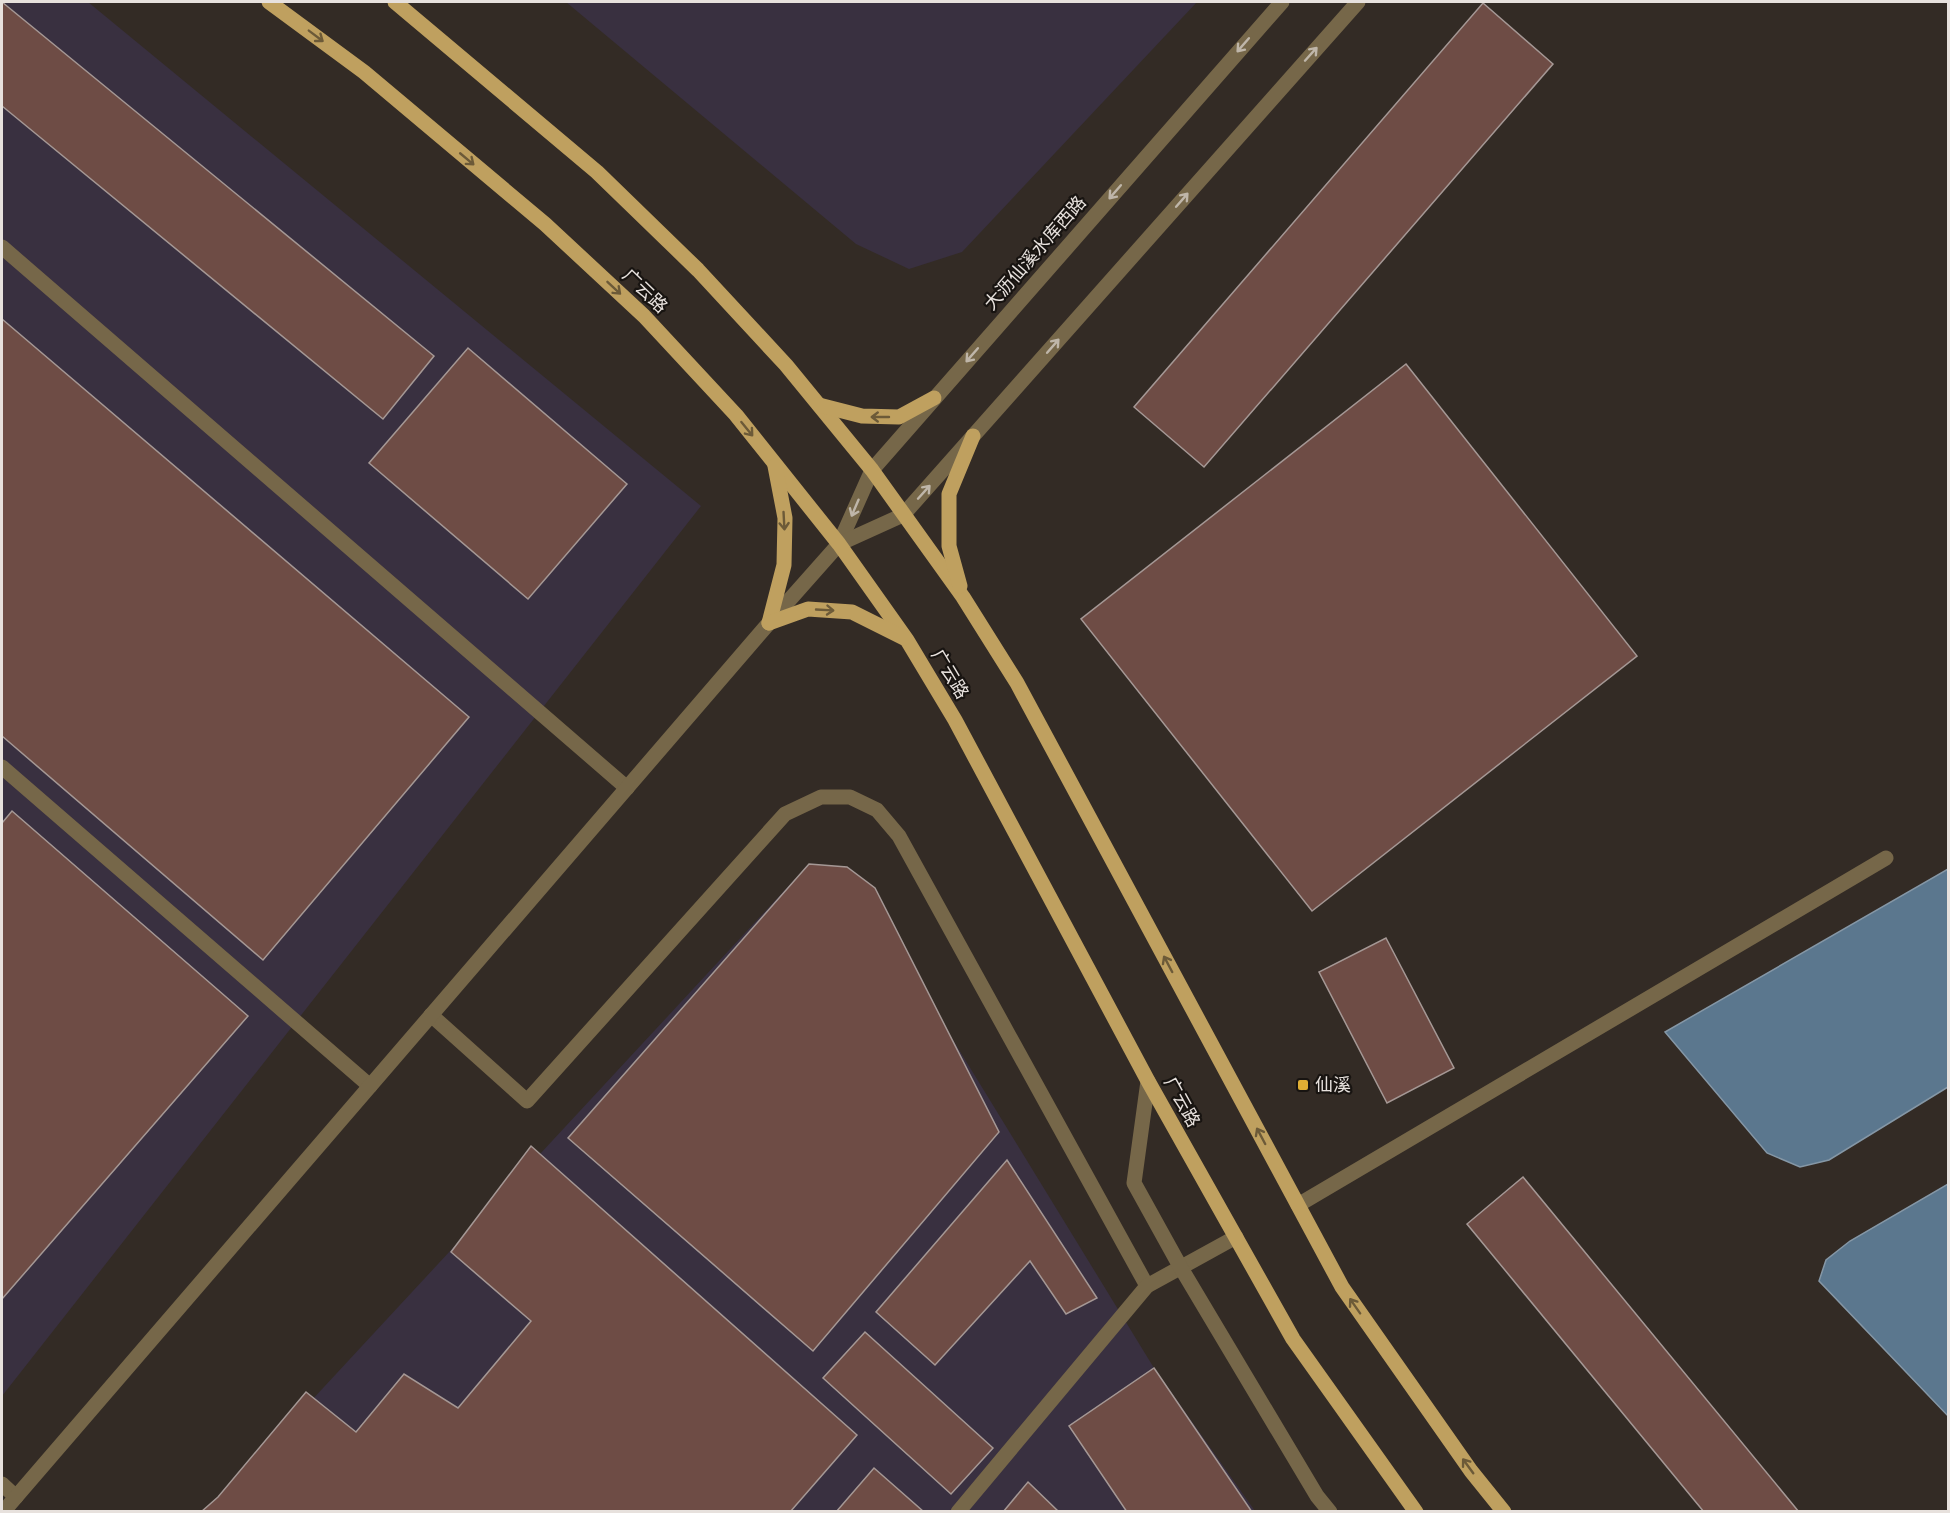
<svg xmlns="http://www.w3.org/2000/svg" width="1950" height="1513" viewBox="0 0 1950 1513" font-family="'Nunito Sans','Noto Sans SC',sans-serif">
  <rect width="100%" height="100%" fill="#332b25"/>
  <!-- industrial -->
  <g fill="#393040">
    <polygon points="2,2 88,2 701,506 2,1396"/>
    <polygon points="566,2 1197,2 962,252 909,269 856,244"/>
    <polygon points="809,864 847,867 1154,1368 1255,1511 208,1512"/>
  </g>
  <!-- water -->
  <g fill="#5b778e" stroke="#8597a6" stroke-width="1.5">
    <polygon points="1948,869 1948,1087 1829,1160 1800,1167 1767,1153 1665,1032"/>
    <polygon points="1948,1184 1948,1416 1819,1281 1826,1260 1850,1241"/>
  </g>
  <!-- building -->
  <g fill="#6e4c45" stroke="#a59895" stroke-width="1.5">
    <polygon points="2,2 434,356 383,419 2,106"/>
    <polygon points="1483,3 1553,64 1204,467 1134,407"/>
    <polygon points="2,319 469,717 263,960 2,736"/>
    <polygon points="468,348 627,484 528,599 369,463"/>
    <polygon points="1406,364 1637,656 1312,911 1081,619"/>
    <polygon points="12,811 248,1016 2,1299 2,823"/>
    <polygon points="809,864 847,867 875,888 999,1132 813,1351 568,1138"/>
    <polygon points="1386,938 1454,1068 1387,1103 1319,972"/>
    <polygon points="531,1146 857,1435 790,1512 201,1512 218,1497 306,1392 356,1432 404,1374 458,1408 531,1321 451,1252"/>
    <polygon points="1007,1160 1097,1298 1066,1314 1030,1261 935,1365 876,1312"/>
    <polygon points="1523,1177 1799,1512 1704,1512 1467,1224"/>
    <polygon points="865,1332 993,1448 951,1494 823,1378"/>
    <polygon points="1154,1368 1252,1512 1127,1512 1069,1426"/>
    <polygon points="874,1468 924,1512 836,1512"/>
    <polygon points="1028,1482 1059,1512 1003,1512"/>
  </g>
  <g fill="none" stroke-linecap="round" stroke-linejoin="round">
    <!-- service -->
    <g stroke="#766749" stroke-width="15">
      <polyline points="2,247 627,788"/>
      <polyline points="2,767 370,1086"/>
      <polyline points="431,1015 527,1101 785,814 821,797 850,797 877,810 899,836 1147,1286"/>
      <polyline points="958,1512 1147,1286 1236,1237"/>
    </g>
    <!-- minor -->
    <g stroke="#766749" stroke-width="15">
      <polyline points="1148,1081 1134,1183 1181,1268 1317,1496 1330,1512"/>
      <polyline points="1298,1205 1886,858"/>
      <polyline points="2,1484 16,1497"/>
    </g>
    <!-- tertiary -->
    <g stroke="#766749" stroke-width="15">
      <polyline points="839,544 872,470 1282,2"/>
      <polyline points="3,1512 769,623 839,544 903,515 1358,2"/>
    </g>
    <!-- primary -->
    <g stroke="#bfa05f" stroke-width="15">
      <polyline points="269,2 364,72 545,224 644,316 736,415 839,544 907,640 955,720 1148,1081 1293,1339 1416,1512"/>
      <polyline points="395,2 597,172 698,270 786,365 872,470 963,597 1017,683 1342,1287 1471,1471 1504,1512"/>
      <polyline points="819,405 862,416 899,417 934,398"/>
      <polyline points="960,586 949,546 949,494 973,436"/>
      <polyline points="769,623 784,565 785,518 775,466"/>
      <polyline points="769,623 808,609 852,612 904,638"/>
    </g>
  </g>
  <!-- one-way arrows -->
  <defs><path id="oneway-shaft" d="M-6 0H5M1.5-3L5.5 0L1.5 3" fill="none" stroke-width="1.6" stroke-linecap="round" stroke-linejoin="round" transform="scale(1.5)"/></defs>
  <g stroke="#6c5a38">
    <use href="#oneway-shaft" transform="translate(316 36) rotate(37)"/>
    <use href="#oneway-shaft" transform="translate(467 159) rotate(40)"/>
    <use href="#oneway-shaft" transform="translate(614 288) rotate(43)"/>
    <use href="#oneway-shaft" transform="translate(880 417) rotate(-180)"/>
    <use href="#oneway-shaft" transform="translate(747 429) rotate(51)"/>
    <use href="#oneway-shaft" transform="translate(784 521) rotate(87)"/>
    <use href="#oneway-shaft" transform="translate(825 610) rotate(3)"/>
    <use href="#oneway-shaft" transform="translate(1168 964) rotate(-118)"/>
    <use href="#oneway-shaft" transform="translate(1261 1136) rotate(-118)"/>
    <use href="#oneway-shaft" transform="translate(1355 1306) rotate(-125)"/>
    <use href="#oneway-shaft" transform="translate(1468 1466) rotate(-126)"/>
  </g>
  <g stroke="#bfb6a9">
    <use href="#oneway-shaft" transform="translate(1243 45) rotate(131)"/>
    <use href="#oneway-shaft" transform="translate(1311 54) rotate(-48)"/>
    <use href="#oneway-shaft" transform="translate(1115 192) rotate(131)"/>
    <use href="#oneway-shaft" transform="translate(1182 200) rotate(-49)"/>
    <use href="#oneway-shaft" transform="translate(1053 346) rotate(-49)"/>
    <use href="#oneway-shaft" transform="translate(972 355) rotate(131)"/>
    <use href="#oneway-shaft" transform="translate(924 492) rotate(-48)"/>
    <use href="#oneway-shaft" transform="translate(855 508) rotate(113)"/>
  </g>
  <!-- markers -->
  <rect fill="#e1af34" stroke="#181411" stroke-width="2" x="1297" y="1079" width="12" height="12" rx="3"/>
  <g text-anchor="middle" stroke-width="4.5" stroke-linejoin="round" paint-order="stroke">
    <!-- street labels -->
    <g font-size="18" fill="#e7e1dd" stroke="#181411">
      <text transform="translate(1035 253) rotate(-49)" y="6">大沥仙溪水库西路</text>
      <text transform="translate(645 291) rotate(44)" y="6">广云路</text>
      <text transform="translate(950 674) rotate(59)" y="6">广云路</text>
      <text transform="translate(1182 1102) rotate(61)" y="6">广云路</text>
    </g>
    <!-- poi labels -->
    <g font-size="18" fill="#e7e1dd" stroke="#181411" text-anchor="start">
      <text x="1315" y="1091">仙溪</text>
    </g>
  </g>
  <!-- border -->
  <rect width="1950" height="1513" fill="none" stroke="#e7e1dd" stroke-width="6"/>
</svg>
